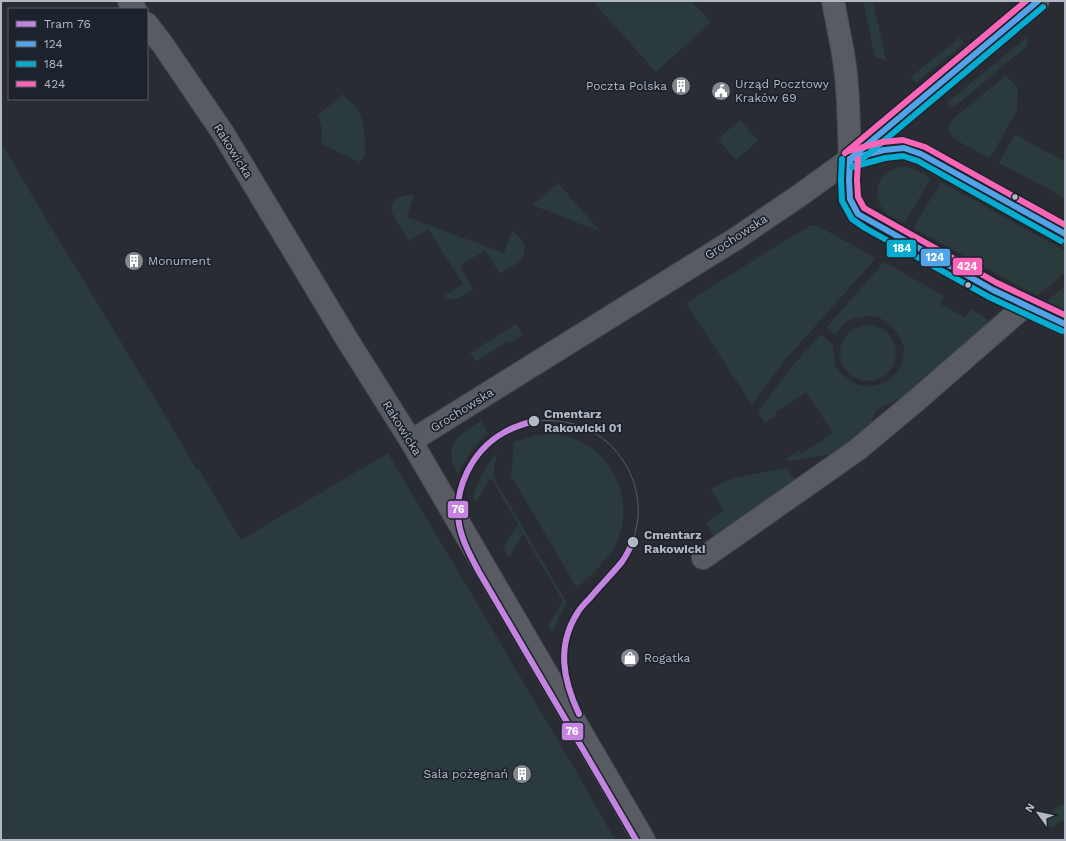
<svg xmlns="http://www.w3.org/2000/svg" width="1066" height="841" viewBox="0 0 1066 841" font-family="'Work Sans',sans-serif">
  <rect width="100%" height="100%" fill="#292d33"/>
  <!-- green -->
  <g fill="#2b3a3c">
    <polygon points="598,1 691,1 711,22 656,72 595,4"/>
    <polygon points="863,1 873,1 886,60 875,57"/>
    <polygon points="960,37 964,43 916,83 911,77"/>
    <polygon points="1027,37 1028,45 953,108 947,102 949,101"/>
    <path d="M1006 75 1018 89 1017 111 990 158C981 153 954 141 950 134 947 128 950 124 953 119Z"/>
    <path d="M343 94C348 99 354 105 358 111 366 126 366 141 364 157L359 162 321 144C323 132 322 126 318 115Z"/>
    <polygon points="740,120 758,141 736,160 718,139"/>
    <polygon points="1015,134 1065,162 1065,199 1054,192 999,163"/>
    <path d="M1 142C64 253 134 359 197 470L199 469 241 540 388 453 576 771 615 840H1Z"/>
    <path d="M899 167C912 166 920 172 931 178L904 224C898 220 890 217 886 213 876 203 874 187 883 176 887 171 893 169 899 167Z"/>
    <polygon points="941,182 1065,251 1065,273 1037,296 913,228"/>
    <polygon points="558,183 601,232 532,205"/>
    <path d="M405 195H414L407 217 504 253 512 231C525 239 531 253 516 264 511 268 505 270 500 274L485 250 460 266 473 289C463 295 454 304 444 296L463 284 428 229 409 241 391 211C391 202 396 197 405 195Z"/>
    <polygon points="816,225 876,258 785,360 752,405 686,303 787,239 810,226"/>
    <path d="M884 262 944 296 940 304 966 318 970 309 993 322 902 398 876 410 870 427 843 452 788 461 787 458 799 451 802 454 833 433 806 392 775 413 776 416 765 423 758 413 787 372 821 334 833 345C834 352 834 360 836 367 838 371 842 375 846 378 857 386 868 389 880 384 895 379 905 365 904 348 903 343 899 337 896 332 891 326 884 319 877 317 870 315 862 317 855 318 846 321 840 327 835 335L826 328Z"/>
    <polygon points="1065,286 1065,310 1047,301"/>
    <polygon points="516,324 523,335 510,343 508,341 476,362 470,353"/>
    <circle cx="868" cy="353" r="28"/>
    <path d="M481 421 488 433C474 447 467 455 458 474 441 445 459 435 481 421Z"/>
    <path d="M545 434C554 434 565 435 575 439 612 454 632 495 620 534 613 556 593 573 577 588L511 476 514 442 537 435Z"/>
    <path d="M497 453 493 476 567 603 560 615 553 632 548 626 563 601 523 534 509 558 503 548 518 524 491 478 476 502 473 497C480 477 483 469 497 453Z"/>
    <polygon points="787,468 795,480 715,537 706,523 724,510 710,489 733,478"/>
    <polygon points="1065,803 1065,819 1050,829 1042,817"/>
  </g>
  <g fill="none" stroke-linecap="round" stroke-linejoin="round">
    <defs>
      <g id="minor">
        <polyline points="129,1 135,9"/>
        <polyline points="833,1 843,53 846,74 848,101 850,159 849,180 850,199 858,214 869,221 901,239 993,290 1065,324"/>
        <polyline points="147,24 163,45 223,133 348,341 411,441 644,840"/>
        <polyline points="857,157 884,150 904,148 921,154 1065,234"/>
        <polyline points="411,441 737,238 803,193 850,159 1038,1"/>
        <polyline points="703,558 857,450 918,399 1026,305"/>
      </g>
    </defs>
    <!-- minor casing -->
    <use href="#minor" stroke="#46494e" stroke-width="24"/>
    <!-- minor -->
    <use href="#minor" stroke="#585b62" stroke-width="22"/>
    <!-- tram -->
    <path stroke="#585b5f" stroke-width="1" d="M534 421C554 419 576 422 593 432 623 449 641 484 638 518 637 526 635 534 633 542"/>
    <defs>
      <g id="bus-1">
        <polyline points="850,159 849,180 850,199 858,214 993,290 1065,324"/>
        <polyline points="850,159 1038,1"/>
        <polyline points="850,159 884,150 904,148 921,154 1065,234"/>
      </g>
      <g id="bus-2">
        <polyline points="842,159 841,180 842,201 852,219 865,228 989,297 1062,331"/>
        <polyline points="855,165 1043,7"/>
        <polyline points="852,167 885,158 903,156 918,161 1061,241"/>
      </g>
      <g id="bus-3">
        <polyline points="848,151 883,142 903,140 925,147 1065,225"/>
        <polyline points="845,153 1026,1"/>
        <polyline points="858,159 857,180 858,197 864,208 997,283 1065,315"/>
      </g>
    </defs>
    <!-- bus-1 casing -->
    <use href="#bus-1" stroke="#1d232d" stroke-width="9"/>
    <!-- bus-2 casing -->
    <use href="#bus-2" stroke="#1d232d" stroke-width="9"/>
    <!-- bus-3 casing -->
    <use href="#bus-3" stroke="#1d232d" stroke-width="9"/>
    <!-- bus-1 -->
    <use href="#bus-1" stroke="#53a3e8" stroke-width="6"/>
    <!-- bus-2 -->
    <use href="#bus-2" stroke="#06acd0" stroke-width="6"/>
    <!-- bus-3 -->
    <use href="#bus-3" stroke="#fa66b7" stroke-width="6"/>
    <defs>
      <g id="tram-1">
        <path d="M534 421C523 424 513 427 503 433 472 451 453 489 459 524 462 541 471 557 479 572L636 840"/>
        <path d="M579 714C563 680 556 646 578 612 581 607 586 602 590 598 600 586 611 575 621 563 626 557 629 549 633 542"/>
      </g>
    </defs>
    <!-- tram-1 casing -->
    <use href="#tram-1" stroke="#1d232d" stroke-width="9"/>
    <!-- tram-1 -->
    <use href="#tram-1" stroke="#c483df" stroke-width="6"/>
  </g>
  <!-- icons -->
  <defs>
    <symbol id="building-disc" viewBox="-11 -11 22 22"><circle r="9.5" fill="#838891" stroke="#1d232d"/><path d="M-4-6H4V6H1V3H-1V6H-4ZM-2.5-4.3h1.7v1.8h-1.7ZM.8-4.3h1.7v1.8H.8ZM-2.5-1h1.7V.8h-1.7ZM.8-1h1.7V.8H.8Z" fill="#fff"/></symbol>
    <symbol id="civic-disc" viewBox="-11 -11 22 22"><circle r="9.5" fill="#838891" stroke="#1d232d"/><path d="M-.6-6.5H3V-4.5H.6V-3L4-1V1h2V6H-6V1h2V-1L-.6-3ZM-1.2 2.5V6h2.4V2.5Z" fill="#fff"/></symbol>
    <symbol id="shop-disc" viewBox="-11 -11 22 22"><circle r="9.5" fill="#838891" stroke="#1d232d"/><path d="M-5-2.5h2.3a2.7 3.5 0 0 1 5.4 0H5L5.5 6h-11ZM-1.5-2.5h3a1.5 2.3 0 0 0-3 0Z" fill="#fff"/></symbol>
  </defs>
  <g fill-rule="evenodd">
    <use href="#building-disc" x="670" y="75" width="22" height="22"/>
    <use href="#civic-disc" x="710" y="80" width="22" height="22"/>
    <use href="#building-disc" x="123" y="250" width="22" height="22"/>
    <use href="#shop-disc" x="619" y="647" width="22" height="22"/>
    <use href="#building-disc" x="511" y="763" width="22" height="22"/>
  </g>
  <!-- markers -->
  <g fill="#b3b9c4" stroke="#1d232d" stroke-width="1.5">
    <circle cx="1015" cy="197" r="3.5"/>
    <circle cx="968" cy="285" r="3.5"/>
    <circle cx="534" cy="421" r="6"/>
    <circle cx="633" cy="542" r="6"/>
  </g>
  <g text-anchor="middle" stroke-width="3.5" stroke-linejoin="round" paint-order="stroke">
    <!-- poi labels -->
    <g font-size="12" fill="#b3b9c4" stroke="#1d232d" text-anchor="start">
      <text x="735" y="88">Urząd Pocztowy<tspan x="735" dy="14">Kraków 69</tspan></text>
      <text x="667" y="90" text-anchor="end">Poczta Polska</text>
      <text x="148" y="265">Monument</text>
      <text x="644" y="662">Rogatka</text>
      <text x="508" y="778" text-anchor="end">Sala pożegnań</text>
    </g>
    <!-- street labels -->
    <g font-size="12" fill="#b3b9c4" stroke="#1d232d">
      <text transform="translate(233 151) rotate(58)" y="4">Rakowicka</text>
      <text transform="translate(736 237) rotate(-33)" y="4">Grochowska</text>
      <text transform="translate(462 410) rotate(-32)" y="4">Grochowska</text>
      <text transform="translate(402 428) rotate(58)" y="4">Rakowicka</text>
    </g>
    <!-- stop labels -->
    <g font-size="12" font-weight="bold" fill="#b3b9c4" stroke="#1d232d" text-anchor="start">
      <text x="544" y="418">Cmentarz<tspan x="544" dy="14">Rakowicki 01</tspan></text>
      <text x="644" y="539">Cmentarz<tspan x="644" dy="14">Rakowicki</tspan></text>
    </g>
  </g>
  <g stroke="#1d232d" stroke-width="1.5">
    <rect x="886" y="239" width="31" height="19" rx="4" fill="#06acd0"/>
    <rect x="920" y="248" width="31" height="19" rx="4" fill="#53a3e8"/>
    <rect x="952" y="257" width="31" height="19" rx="4" fill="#fa66b7"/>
    <rect x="447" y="500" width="22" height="19" rx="4" fill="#c483df"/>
    <rect x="561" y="722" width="23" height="19" rx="4" fill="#c483df"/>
  </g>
  <g font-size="11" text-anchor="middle" font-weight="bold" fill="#fff">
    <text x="902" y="252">184</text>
    <text x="935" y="261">124</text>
    <text x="967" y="270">424</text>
    <text x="458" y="513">76</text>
    <text x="572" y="735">76</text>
  </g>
  <!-- border -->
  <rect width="1066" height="841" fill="none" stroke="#b3b9c4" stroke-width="4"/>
  <!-- legend -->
  <rect x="8" y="8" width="140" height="92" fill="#1d232d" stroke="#595f69"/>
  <rect x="16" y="21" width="20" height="6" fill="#c483df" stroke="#595f69"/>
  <text x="44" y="28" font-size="12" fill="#b3b9c4">Tram 76</text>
  <rect x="16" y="41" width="20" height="6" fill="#53a3e8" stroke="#595f69"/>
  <text x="44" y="48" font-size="12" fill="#b3b9c4">124</text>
  <rect x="16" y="61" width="20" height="6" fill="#06acd0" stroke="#595f69"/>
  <text x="44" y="68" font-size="12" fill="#b3b9c4">184</text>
  <rect x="16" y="81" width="20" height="6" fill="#fa66b7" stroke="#595f69"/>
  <text x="44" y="88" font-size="12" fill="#b3b9c4">424</text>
  <!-- north arrow -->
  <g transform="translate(1038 813) rotate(303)" stroke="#1d232d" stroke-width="3" paint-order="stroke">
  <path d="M0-3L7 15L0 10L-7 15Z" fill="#b3b9c4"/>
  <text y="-6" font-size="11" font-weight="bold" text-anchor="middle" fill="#b3b9c4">N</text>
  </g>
</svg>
